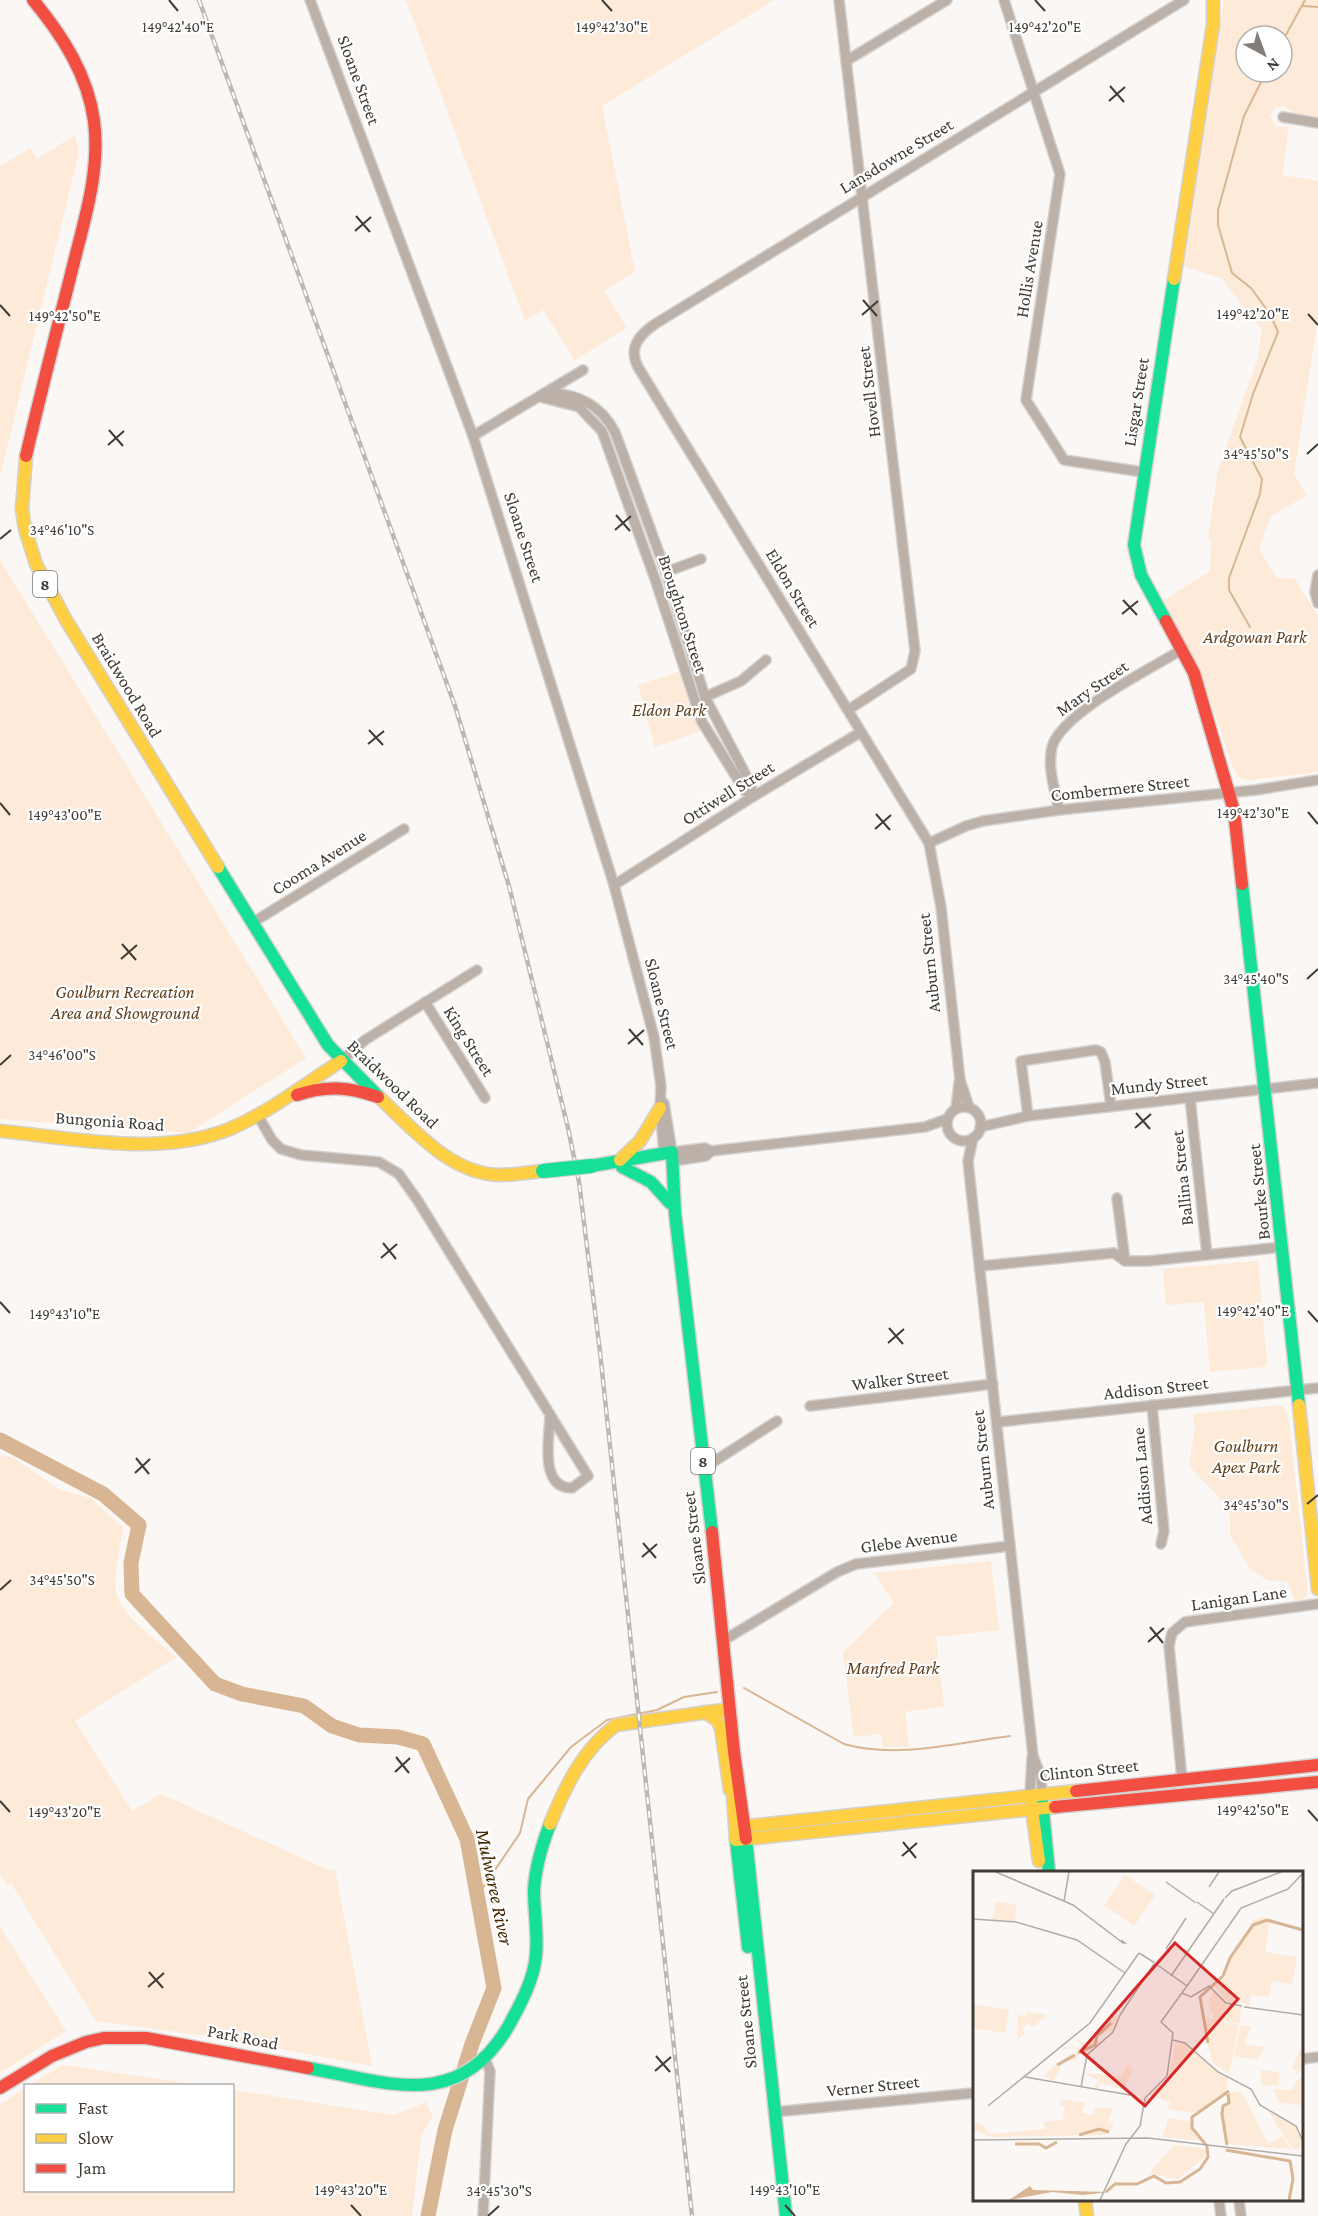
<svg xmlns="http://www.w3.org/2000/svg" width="1318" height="2216" viewBox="0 0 1318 2216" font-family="'Crimson Pro',serif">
  <rect width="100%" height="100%" fill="#faf7f5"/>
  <!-- green -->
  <g fill="#fdead8" fill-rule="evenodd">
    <polygon points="406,0 774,0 602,106 635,272 604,291 627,328 575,360 543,310 525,321"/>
    <path d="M1224 0H1318V119L1303 117 1283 106 1275 108 1270 116 1276 127H1289L1282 175 1318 181V317L1294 474 1307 495 1270 517 1259 549 1277 578 1295 579 1318 616V772L1248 780 1239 777 1234 770 1199 666 1161 602 1210 571 1211 540 1208 539 1218 470 1258 358 1262 330 1221 278 1183 266ZM1246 36H1282V72H1246Z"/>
    <polygon points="75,135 79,152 0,476 0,167 30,148 37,159"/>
    <polygon points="0,560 306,1058 188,1133 0,1119"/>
    <polygon points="682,671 703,730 655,747 638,685"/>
    <polygon points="1258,1261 1267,1363 1264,1367 1210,1372 1204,1302 1166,1305 1163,1269"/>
    <polygon points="1278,1405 1283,1407 1288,1414 1308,1593 1303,1600 1295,1601 1288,1582 1267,1580 1250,1569 1230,1535 1230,1513 1227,1506 1189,1466 1195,1428 1193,1414"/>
    <path d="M0 1455 14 1458 58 1489 90 1498 123 1527C121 1546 115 1565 115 1583 115 1614 156 1639 176 1657L75 1721 132 1811 161 1794 330 1871 335 1869 372 2066 221 2038 96 2021 11 1883 7 1885 0 1874Z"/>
    <polygon points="991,1561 999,1630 936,1637 944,1706 905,1712 909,1747 883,1747 881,1734 854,1737 843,1653 894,1603 874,1573"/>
    <polygon points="0,1927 66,2031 0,2073"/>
    <polygon points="63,2065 200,2085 30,2085"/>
    <polygon points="25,2088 26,2190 232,2190 233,2090 393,2115 426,2102 433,2116 421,2136 412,2216 0,2216 0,2105"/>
  </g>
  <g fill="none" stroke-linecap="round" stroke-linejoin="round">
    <!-- stream -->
    <g stroke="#d8b694" stroke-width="2">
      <polyline points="1303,6 1318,7"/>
      <polyline points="1282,42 1305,0"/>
      <polyline points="1250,627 1229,590 1229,578 1260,494 1262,479 1240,437 1253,394 1278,332 1270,314 1251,288 1232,273 1218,225 1218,210 1244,116 1266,72"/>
      <path d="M744 1688 844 1744C897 1759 956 1743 1010 1736"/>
      <polyline points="478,1895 520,1833 528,1799 571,1747 607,1720 657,1710 684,1697 717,1692"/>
    </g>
    <!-- river -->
    <polyline stroke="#d8b694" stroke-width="15" points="0,1440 103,1494 139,1525 131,1563 132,1594 215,1684 242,1694 304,1706 332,1726 359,1735 398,1737 423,1744 467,1839 494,1988 472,2044 445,2130 428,2216"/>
    <defs>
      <g id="street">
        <polyline points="310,0 473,436 614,885 654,1037 661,1086 660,1108 664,1153"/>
        <polyline points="839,0 915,651 911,669 848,710"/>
        <polyline points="1004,0 1060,174 1026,400 1064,460 1143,472"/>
        <polyline points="846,61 947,0"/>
        <polyline points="1283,117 1318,123"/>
        <path d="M548 392C579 395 600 404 615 432L666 572 705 697 748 779 754 796"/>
        <polyline points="540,397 579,407 602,431 655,579 702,722 745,791 754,796"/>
        <polyline points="473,436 583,370"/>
        <polyline points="666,572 701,559"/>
        <polyline points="1318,575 1315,592 1318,603"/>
        <polyline points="705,697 741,681 766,660"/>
        <path d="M1059 810C1055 790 1047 767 1052 747 1061 713 1152 668 1183 649"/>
        <polyline points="929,843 966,826 983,821 1059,810 1256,790 1318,780"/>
        <polyline points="614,885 754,796 861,732"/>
        <polyline points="252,923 404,829"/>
        <polyline points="425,1002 485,1098"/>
        <polyline points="341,1061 365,1040 477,970"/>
        <polyline points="1190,1098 1207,1255"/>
        <polyline points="664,1103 672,1152 705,1148 711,1151"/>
        <path d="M969 1107 960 1080 941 907 929 843 638 367C628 348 639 335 655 324L1184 0"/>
        <circle cx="964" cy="1124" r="17"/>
        <polyline points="956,1109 959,1083"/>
        <path d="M257 1114 272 1140 281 1149 301 1155 379 1162 399 1174 418 1201 588 1476 572 1488C538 1488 550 1435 550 1415"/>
        <polyline points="1028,1116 1021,1061 1096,1050 1101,1052 1105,1062 1111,1106"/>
        <polyline points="980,1127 1028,1116 1318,1083"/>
        <polyline points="973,1138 968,1161 970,1180 1033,1756 1041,1777 1042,1793"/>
        <polyline points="673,1161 706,1156 711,1151 925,1127 947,1119"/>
        <polyline points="1117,1198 1125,1261"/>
        <polyline points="981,1266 1114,1253 1125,1261 1148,1261 1283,1247"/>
        <polyline points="1152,1405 1164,1531 1161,1544"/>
        <polyline points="810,1406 993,1384"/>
        <polyline points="998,1422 1318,1388"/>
        <polyline points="704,1468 777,1421"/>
        <polyline points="724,1640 837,1572 856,1564 1010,1546"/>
        <polyline points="1182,1779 1169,1646 1172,1633 1185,1622 1318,1604"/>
        <polyline points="1030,1794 1032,1758"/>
        <polyline points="1302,2059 1318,2057"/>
        <polyline points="774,2112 974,2093"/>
        <polyline points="1219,2200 1221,2216"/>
        <polyline points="1239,2200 1241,2216"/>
        <polyline points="483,2216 490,2071 485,2059"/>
      </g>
      <g id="fast">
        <polyline points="1166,621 1141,575 1134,545 1174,279"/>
        <polyline points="218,867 328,1045 379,1097"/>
        <polyline points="1242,884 1299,1405"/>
        <polyline points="591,1166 672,1152 675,1213 712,1532"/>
        <polyline points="622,1167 651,1182 670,1203"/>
        <polyline points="1042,1801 1049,1872"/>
        <polyline points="746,1839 786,2216"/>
        <polyline points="736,1840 748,1947"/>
        <path d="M308 2068C387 2082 457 2113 508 2027 520 2005 534 1980 536 1955 538 1933 534 1912 534 1891 535 1867 542 1845 550 1824"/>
      </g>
      <g id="slow">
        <polyline points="1174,279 1213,25 1213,0"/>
        <polyline points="26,456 22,509 25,529 36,564 66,620 218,867"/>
        <path d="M379 1097C413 1129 451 1175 501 1175 515 1175 529 1172 543 1171"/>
        <path d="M0 1131C74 1138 161 1158 232 1128 271 1111 305 1084 341 1061"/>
        <polyline points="620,1160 640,1141 660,1108"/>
        <polyline points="1299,1405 1318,1589"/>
        <polyline points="705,1712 717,1720 721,1728 730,1790"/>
        <polyline points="732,1779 736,1840 1055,1807"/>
        <polyline points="1031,1802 1039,1861"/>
        <path d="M550 1824C565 1787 583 1749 616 1725L730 1709"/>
        <polyline points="738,1827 1076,1791"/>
        <polyline points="1085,2200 1087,2216"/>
      </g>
      <g id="jam">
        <path d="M26 456C40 396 55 337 70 278 82 227 101 174 94 121 88 75 62 35 33 0"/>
        <polyline points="1166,621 1194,673 1234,811 1242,884"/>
        <path d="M297 1095C326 1085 349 1087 378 1097"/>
        <polyline points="712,1532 734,1752 746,1839"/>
        <polyline points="1076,1791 1318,1765"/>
        <polyline points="1055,1807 1318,1782"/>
        <polyline points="0,2088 52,2056 86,2042 104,2038 146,2038 308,2068"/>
      </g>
    </defs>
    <!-- street casing -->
    <use href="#street" stroke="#d4d1cf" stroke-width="12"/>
    <!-- fast casing -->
    <use href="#fast" stroke="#d4d1cf" stroke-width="15"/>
    <!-- slow casing -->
    <use href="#slow" stroke="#d4d1cf" stroke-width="15"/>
    <!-- jam casing -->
    <use href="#jam" stroke="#d4d1cf" stroke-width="15"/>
    <!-- street -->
    <use href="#street" stroke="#bbb1a8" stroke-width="9"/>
    <!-- fast -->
    <use href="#fast" stroke="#16e098" stroke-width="12"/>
    <!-- slow -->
    <use href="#slow" stroke="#ffcf43" stroke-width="12"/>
    <!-- jam -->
    <use href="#jam" stroke="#f24e42" stroke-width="12"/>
    <defs>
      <polyline id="rail" points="199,0 455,706 509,886 568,1128 579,1182 600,1352 692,2216"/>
    </defs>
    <!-- rail casing -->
    <use href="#rail" stroke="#beb8b2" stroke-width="4.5"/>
    <!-- rail -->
    <use href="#rail" stroke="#fff" stroke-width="2" stroke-dasharray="7" stroke-linecap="butt"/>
    <defs>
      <polyline id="fast-bridge" points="543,1171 591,1166"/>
    </defs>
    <!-- fast-bridge casing -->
    <use href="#fast-bridge" stroke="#d4d1cf" stroke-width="16" stroke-linecap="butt"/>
    <!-- fast-bridge -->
    <use href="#fast-bridge" stroke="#16e098" stroke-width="14"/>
  </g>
  <!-- ticks -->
  <path fill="none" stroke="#413b35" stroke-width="2" d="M169 0 178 11M602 0 612 11M1035 0 1045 11M1110 86 1124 102M1109 101 1125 87M356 216 370 232M355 231 371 217M863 300 877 316M0 305 10 316M1308 314 1318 325M862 315 878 301M109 430 123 446M108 445 124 431M1307 454 1318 444M616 515 630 531M615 530 631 516M0 539 11 530M1123 600 1137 615M1122 614 1138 601M369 730 383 745M368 744 384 731M0 803 10 815M1308 812 1318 824M876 814 890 830M875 829 891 815M122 944 136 960M121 959 137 945M1307 979 1318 969M629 1029 643 1045M628 1044 644 1030M0 1065 11 1055M1136 1113 1150 1129M1135 1128 1151 1114M383 1243 396 1259M381 1258 397 1244M0 1302 10 1313M1308 1311 1318 1322M889 1328 903 1344M888 1343 904 1329M136 1458 149 1474M135 1473 150 1459M1307 1504 1318 1495M643 1543 656 1558M642 1557 657 1544M0 1590 11 1580M1150 1627 1163 1643M1148 1642 1164 1628M396 1757 409 1773M395 1772 410 1758M0 1801 10 1812M1308 1810 1318 1821M903 1842 916 1858M902 1856 917 1843M149 1972 163 1988M148 1987 164 1973M656 2056 670 2072M655 2071 671 2057M351 2205 361 2216M785 2205 795 2216M488 2216 499 2206"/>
  <g text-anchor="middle" stroke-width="4.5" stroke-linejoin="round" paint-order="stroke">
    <!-- shield labels -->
    <g fill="#fff" stroke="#7a7672" stroke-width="1.5">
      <rect x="33" y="571" width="24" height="26" rx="4.5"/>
      <rect x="691" y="1448" width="24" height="26" rx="4.5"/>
    </g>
    <g font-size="16" font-weight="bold" fill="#413b35">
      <text x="45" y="590">8</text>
      <text x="703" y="1467">8</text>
    </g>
    <!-- street labels -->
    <g font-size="18" fill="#413b35" stroke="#fff">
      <text transform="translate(359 80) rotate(70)" y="6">Sloane Street</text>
      <text transform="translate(896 156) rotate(-31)" y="6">Lansdowne Street</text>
      <text transform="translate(1029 269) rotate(-81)" y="6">Hollis Avenue</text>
      <text transform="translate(869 392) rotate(-97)" y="6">Hovell Street</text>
      <text transform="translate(1136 402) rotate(-81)" y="6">Lisgar Street</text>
      <text transform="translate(524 537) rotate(72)" y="6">Sloane Street</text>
      <text transform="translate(793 588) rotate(59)" y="6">Eldon Street</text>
      <text transform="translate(683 614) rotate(72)" y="6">Broughton Street</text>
      <text transform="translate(127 685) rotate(59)" y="6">Braidwood Road</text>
      <text transform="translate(1092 688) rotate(-35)" y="6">Mary Street</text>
      <text transform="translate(1120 788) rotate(-6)" y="6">Combermere Street</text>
      <text transform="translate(728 793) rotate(-32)" y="6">Ottiwell Street</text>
      <text transform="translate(319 862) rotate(-32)" y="6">Cooma Avenue</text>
      <text transform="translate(929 963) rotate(-96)" y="6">Auburn Street</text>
      <text transform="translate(662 1004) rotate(76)" y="6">Sloane Street</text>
      <text transform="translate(469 1041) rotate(58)" y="6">King Street</text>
      <text transform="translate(393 1084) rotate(44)" y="6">Braidwood Road</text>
      <text transform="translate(1159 1084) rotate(-6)" y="6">Mundy Street</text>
      <text transform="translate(110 1121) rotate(4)" y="6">Bungonia Road</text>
      <text transform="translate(1182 1178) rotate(-96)" y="6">Ballina Street</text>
      <text transform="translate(1259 1192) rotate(-96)" y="6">Bourke Street</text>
      <text transform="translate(900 1379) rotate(-7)" y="6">Walker Street</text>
      <text transform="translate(1156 1388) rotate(-6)" y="6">Addison Street</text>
      <text transform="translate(983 1460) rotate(-96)" y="6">Auburn Street</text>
      <text transform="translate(1142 1476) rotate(-95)" y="6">Addison Lane</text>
      <text transform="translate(694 1538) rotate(-97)" y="6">Sloane Street</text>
      <text transform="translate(909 1541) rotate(-7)" y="6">Glebe Avenue</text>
      <text transform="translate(1239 1598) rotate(-8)" y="6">Lanigan Lane</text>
      <text transform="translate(1089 1770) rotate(-6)" y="6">Clinton Street</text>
      <text transform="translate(746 2022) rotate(-96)" y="6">Sloane Street</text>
      <text transform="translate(243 2037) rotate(11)" y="6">Park Road</text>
      <text transform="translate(873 2086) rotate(-6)" y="6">Verner Street</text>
    </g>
    <!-- park labels -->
    <g font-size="18" font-style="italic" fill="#62411c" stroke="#fff">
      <text x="1255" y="643">Ardgowan Park</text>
      <text x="669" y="716">Eldon Park</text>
      <text x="125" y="998">Goulburn Recreation<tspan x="125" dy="21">Area and Showground</tspan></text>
      <text x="1246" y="1452">Goulburn<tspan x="1246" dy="21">Apex Park</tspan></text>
      <text x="893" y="1674">Manfred Park</text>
    </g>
    <!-- water labels -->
    <g font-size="20" font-style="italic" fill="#452600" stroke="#fff">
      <text transform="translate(495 1887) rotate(78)" y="7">Mulwaree River</text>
    </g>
  </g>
  <!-- overview -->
  <g transform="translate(973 1871)">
    <rect width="330" height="330" fill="#faf7f5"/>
    <path d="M152 4 182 24 161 55 131 34ZM23 30 43 34 42 50H19ZM287 46 297 49 292 81 324 86 319 113 299 110 296 126 278 124 276 136 270 131 256 132 240 114 251 106 260 82 280 50ZM241 119 253 133 251 152 266 154 256 203 240 192 231 159 233 147 241 148 235 131ZM1 133 36 139 32 162 0 157ZM254 134 268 136 267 153 252 150ZM54 140 74 144 60 156 56 152 49 157 52 162 44 169 45 144 53 145ZM140 142 145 145 141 157 125 166 126 172 112 184 102 183 105 180 100 177 88 179 91 176 110 177 103 166 116 176 115 170 134 156ZM330 145V197L323 204 324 199 319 198 329 174ZM268 154 278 156 271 173 291 176 285 189 261 185ZM202 171 211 172 255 207 252 225 220 242 195 238 197 230 175 224 195 210ZM97 183 105 184V188L90 191 81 210 70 205ZM156 193 160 197 152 218 126 212 125 218 121 216 129 204 124 209 111 202 147 205ZM287 198 307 202 305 214 289 215ZM330 205V240L327 234 305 231 301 218 320 219 322 211ZM268 220 295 273 309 265 318 278 254 273 249 240 257 231 256 222ZM88 228 112 232 108 242 119 244 123 236 139 238 135 251 141 254 133 264 19 266 0 259V251L9 253 16 263 73 258 70 251 90 249 92 236 87 234ZM295 240 323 256 328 266 327 278H320ZM195 247 216 250 231 270 190 266ZM201 274 233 278 232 286 205 308 176 302Z" fill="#fdead8"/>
    <path d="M57 315 60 319 136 321 110 324 79 321 36 329Z" fill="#d8b694"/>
    <path fill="none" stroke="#d8b694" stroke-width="3" d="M235 172 227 126 250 105 257 87 280 54 294 49 330 59M105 182 122 174 124 165 138 152M84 194 102 184M106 264 126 258 136 261M42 273H66L73 277 84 271M254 274 249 243 250 235 256 232 255 223M253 279 317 290 320 308 316 329M133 321 142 313H164L181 305 193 312 207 311 227 298 235 286 234 275 219 257V246L256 220"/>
    <path fill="none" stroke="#b0aca8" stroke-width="1.5" d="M23 1 100 34 150 72H152L148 69M193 11 223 32M236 16 246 1M315 18 330 2M252 27 259 20 308 1M91 30 96 1M224 31 241 43M0 48 43 51 104 69 152 102M193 78 213 47M166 82 182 92M198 105 251 28M214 115 268 37 315 18M209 122 218 126 236 115 253 132 269 135M271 136 330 144M200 169 212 172 245 201 278 218 287 234 323 255 330 270M52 206 157 224M108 216 114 184 140 161 147 144 181 93M15 235 117 152 166 82M0 269 175 267 330 285M127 329 153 273 167 255 172 227 194 205 200 162 188 151 214 115 183 93"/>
    <path fill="#d62828" fill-opacity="0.15" stroke="#d62828" stroke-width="3" d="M202 72 265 128 172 235 108 180Z"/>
    <rect width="330" height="330" fill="none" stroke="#413b35" stroke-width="3"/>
  </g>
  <g font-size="15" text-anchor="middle" fill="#413b35" stroke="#fff" stroke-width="4.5" stroke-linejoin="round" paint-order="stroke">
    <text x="178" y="32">149°42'40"E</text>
    <text x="612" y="32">149°42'30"E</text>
    <text x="1045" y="32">149°42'20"E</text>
    <text x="1253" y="319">149°42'20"E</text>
    <text x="65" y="321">149°42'50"E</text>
    <text x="1256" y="459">34°45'50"S</text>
    <text x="62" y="535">34°46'10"S</text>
    <text x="1253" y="818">149°42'30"E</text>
    <text x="65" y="820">149°43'00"E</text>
    <text x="1256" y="984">34°45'40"S</text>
    <text x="62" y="1060">34°46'00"S</text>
    <text x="1253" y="1316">149°42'40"E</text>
    <text x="65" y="1319">149°43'10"E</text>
    <text x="1256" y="1510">34°45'30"S</text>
    <text x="62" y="1585">34°45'50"S</text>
    <text x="1253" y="1815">149°42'50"E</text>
    <text x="65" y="1817">149°43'20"E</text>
    <text x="351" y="2195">149°43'20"E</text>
    <text x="785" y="2195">149°43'10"E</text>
    <text x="499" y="2196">34°45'30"S</text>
  </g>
  <!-- legend -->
  <rect x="24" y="2084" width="210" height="108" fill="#ffffff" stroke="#b3b1ae" stroke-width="1.5"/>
  <rect x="36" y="2104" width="30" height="9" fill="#16e098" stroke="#b3b1ae" stroke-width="1.5"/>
  <text x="78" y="2114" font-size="18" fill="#413b35">Fast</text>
  <rect x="36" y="2134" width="30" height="9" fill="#ffcf43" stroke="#b3b1ae" stroke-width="1.5"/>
  <text x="78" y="2144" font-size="18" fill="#413b35">Slow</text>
  <rect x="36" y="2164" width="30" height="9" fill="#f24e42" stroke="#b3b1ae" stroke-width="1.5"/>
  <text x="78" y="2174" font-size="18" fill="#413b35">Jam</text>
  <!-- north arrow -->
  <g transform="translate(1264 54) rotate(139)"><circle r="28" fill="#ffffff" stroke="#b3b1ae" stroke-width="1.5"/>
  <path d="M0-4.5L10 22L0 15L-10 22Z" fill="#827d78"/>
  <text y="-9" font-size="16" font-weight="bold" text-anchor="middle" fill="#413b35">N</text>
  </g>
</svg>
